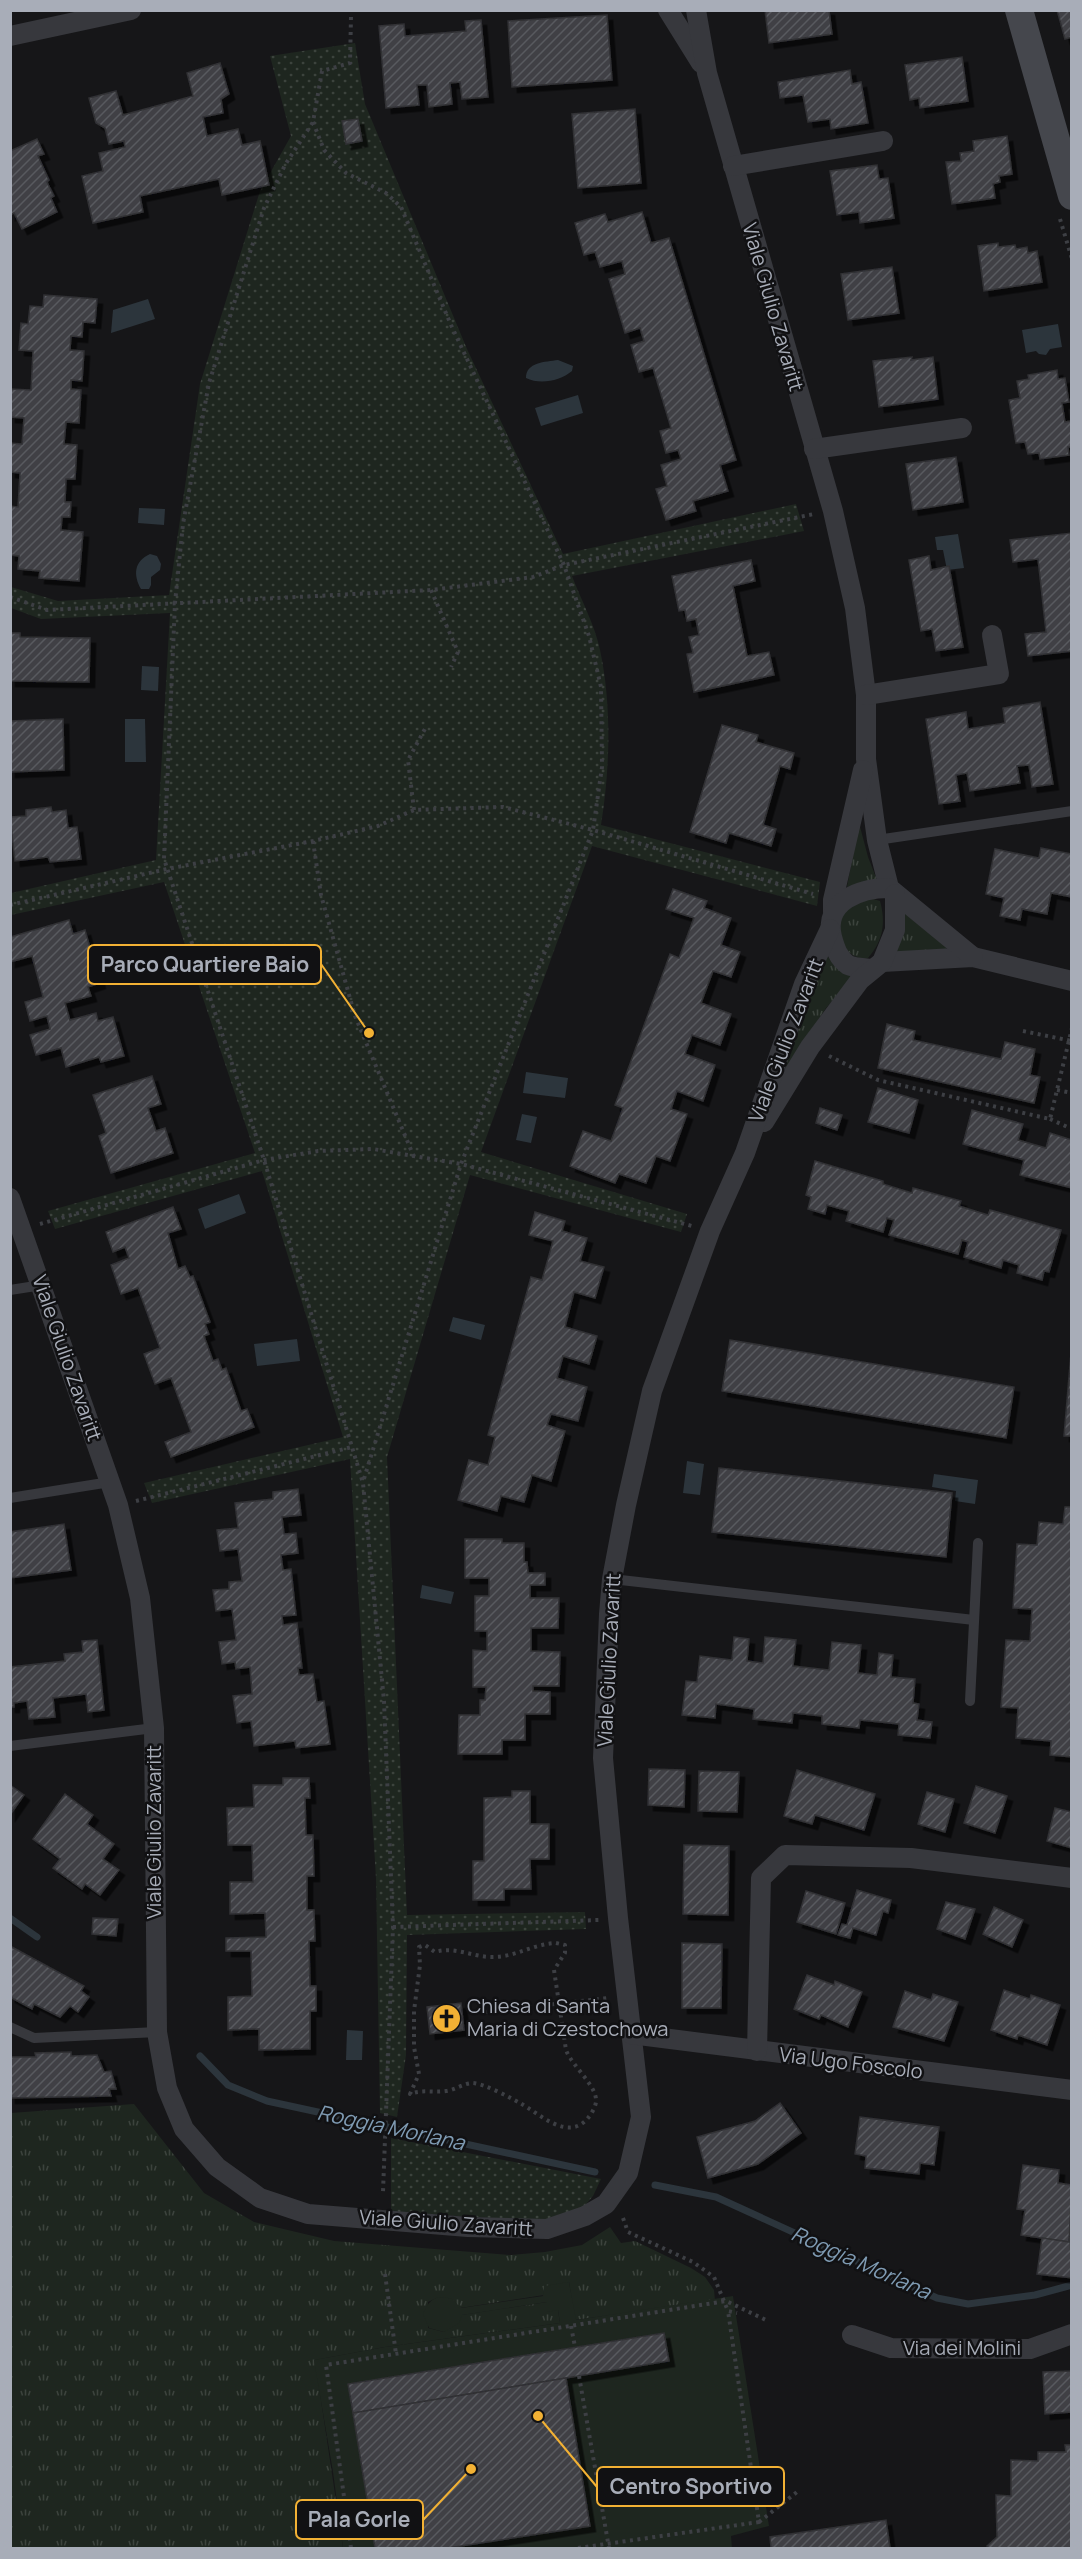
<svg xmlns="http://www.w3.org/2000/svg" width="1082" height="2559" viewBox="0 0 1082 2559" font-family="Manrope,sans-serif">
  <defs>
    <pattern id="grass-tufts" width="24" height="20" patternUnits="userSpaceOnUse" patternTransform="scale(1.5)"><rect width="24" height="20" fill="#1e261f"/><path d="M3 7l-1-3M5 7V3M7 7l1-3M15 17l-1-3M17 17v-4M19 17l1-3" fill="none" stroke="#3c433d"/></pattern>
    <pattern id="park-dots" width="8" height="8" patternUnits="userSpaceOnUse" patternTransform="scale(1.5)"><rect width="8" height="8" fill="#1e261f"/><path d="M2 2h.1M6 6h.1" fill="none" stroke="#3c433d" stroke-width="1.8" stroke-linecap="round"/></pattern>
    <pattern id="building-hatch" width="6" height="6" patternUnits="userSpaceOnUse" patternTransform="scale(1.5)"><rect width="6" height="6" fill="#404145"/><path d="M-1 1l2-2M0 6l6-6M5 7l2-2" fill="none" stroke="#595a5e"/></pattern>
    <filter id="shadow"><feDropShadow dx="5.5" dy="5.5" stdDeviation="0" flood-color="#0009"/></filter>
  </defs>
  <rect width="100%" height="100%" fill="#161618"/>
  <!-- grass -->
  <g fill="url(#grass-tufts)">
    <polygon points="859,823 868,857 877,880 847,887"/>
    <path d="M867 897 880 901C886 923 883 941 868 958 854 960 847 951 839 941L838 918 846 910Z"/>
    <polygon points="904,913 946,947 946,953 894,958"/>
    <polygon points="826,955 836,965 856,975 826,1008 784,1073 788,1048"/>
    <path d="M134 2104 204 2193 254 2222 334 2241 511 2255 545 2252 582 2245 610 2227 621 2243 635 2241 691 2268 705 2277 714 2290 715 2301 575 2320 569 2282 544 2295 460 2308C452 2296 440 2295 428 2302V2328L444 2332 461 2315 547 2302 558 2310 560 2323 385 2347 315 2360 343 2548H11V2113Z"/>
  </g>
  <!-- park -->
  <g fill="url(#park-dots)">
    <path d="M355 43 365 104 467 349 563 554 796 504 804 531 572 576C581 600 595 625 600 650 612 706 610 769 601 825L820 882 817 906 592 846 481 1152 687 1214 681 1232 470 1175 387 1457 407 1915 585 1912 586 1929 407 1935 406 2055 397 2117 380 2113 376 1878 350 1459 152 1503 144 1483 343 1437 262 1171 55 1229 48 1211 255 1153 164 882 11 915V893L156 860 170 613 41 619 11 608V587L58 601 169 595 200 384 260 191 291 136 270 56Z"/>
    <polygon points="391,2138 601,2179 593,2196 582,2209 546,2221 391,2212"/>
  </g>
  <!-- pitch -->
  <path fill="#1e261f" d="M569 2282 576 2320 733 2296 769 2526 731 2536 732 2548H343L333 2472 314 2360 385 2347 560 2323 558 2310 547 2312V2302L462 2315 459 2323 444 2332 429 2328 423 2314C429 2299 436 2294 452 2299L461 2308 543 2296 544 2286Z"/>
  <!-- water -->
  <g fill="#2c353c">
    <polygon points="148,299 155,319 111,333 113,310"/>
    <polygon points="1058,324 1062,347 1050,349 1046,355 1039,354 1036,351 1026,353 1022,330"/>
    <path d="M558 360 573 366 572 371C560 381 540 385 526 378 526 362 545 362 558 360Z"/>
    <polygon points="578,395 583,413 541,426 535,408"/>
    <polygon points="139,508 165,509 164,525 138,523"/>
    <polygon points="958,534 964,568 947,570 943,550 937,550 935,537"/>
    <path d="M150 554 157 556 161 564 160 570 151 577V585L149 589H141C133 575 134 561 150 554Z"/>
    <polygon points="142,666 159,667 158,691 141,690"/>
    <polygon points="125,719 145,719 146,762 125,762"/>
    <polygon points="526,1072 568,1078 565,1098 523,1093"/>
    <polygon points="522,1114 537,1117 531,1143 516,1140"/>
    <polygon points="239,1194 246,1213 205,1229 198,1209"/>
    <polygon points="453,1317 485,1325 481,1340 449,1331"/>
    <polygon points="297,1339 300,1361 257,1366 254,1344"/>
    <polygon points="687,1461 704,1464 700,1495 683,1493"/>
    <polygon points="934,1474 978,1480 975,1504 955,1501 956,1491 932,1487"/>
    <polygon points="422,1585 454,1592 451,1604 420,1598"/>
    <polygon points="347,2030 363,2031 362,2060 346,2060"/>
  </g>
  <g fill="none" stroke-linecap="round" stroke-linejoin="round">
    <!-- stream -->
    <g stroke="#2c353c" stroke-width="7">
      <polyline points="10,1918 37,1937"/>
      <polyline points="200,2056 228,2085 267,2101 595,2172"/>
      <polyline points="655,2185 716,2197 937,2298 968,2304 1035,2295 1072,2285"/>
    </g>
  </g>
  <!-- building -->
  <g fill="url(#building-hatch)" stroke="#303034" stroke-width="1.5" filter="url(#shadow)">
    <polygon points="765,10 829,10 832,34 769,43"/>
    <polygon points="1057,10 1072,10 1072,37 1065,39"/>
    <polygon points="607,15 612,80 512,87 508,21"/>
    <polygon points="481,20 488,97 462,99 460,82 450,83 452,104 429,107 427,85 417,85 419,105 386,108 379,26 404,24 405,36 466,31 465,21"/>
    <polygon points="962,57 968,101 920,108 919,98 910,100 905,65"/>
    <polygon points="220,63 229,94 221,99 223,113 203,117 207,136 238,129 242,145 260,141 269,185 222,195 219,179 140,196 143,212 93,223 82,176 103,171 99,153 125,147 124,141 109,144 105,128 96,123 89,98 116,91 123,115 193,96 187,73"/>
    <polygon points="850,70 852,84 861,82 868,123 831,129 830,119 808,122 803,95 780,98 778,82"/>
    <polygon points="635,109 641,183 578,188 572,114"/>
    <polygon points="358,119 362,141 346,144 342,121"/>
    <polygon points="1007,136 1012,174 999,176 1000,182 993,184 995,198 952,204 946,162 961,161 960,153 974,151 973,141"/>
    <polygon points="37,139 44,154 38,156 49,180 47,182 54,196 51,198 57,212 22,229 14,213 10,215 10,151"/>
    <polygon points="877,165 879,179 888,178 894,218 860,223 859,212 837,215 830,171"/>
    <polygon points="642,212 651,243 669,238 736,460 720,465 728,491 693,501 696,511 666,520 656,489 667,486 661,465 681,459 678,450 666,453 660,431 671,428 653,368 639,372 631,345 644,341 640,328 625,333 609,279 625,274 622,261 600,267 595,252 584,255 575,223 605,214 608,222"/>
    <polygon points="998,243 998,247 1015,245 1016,249 1027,247 1028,253 1037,251 1042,282 984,291 978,246"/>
    <polygon points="892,267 899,313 848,320 841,274"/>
    <polygon points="44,295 97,299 95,323 83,322 82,337 71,336 70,350 84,351 82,381 71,380 71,389 81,390 79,423 66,422 64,444 77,445 75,479 66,479 65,502 71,502 70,517 62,517 61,530 83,532 79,581 39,578 40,571 18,569 19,556 10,555 10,506 18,507 20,473 10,472 10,443 22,444 24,418 10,417 10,389 31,390 33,351 19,350 21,323 28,324 30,306 43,307"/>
    <polygon points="912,357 911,360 933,357 938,399 879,407 873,361"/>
    <polygon points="1057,370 1058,379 1065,378 1069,402 1062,403 1065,422 1071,421 1072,447 1068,447 1069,455 1040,459 1039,453 1028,454 1025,442 1016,443 1009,400 1020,398 1017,381 1029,379 1028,375"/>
    <polygon points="956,457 963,502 913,510 906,464"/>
    <polygon points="1072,533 1072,651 1028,656 1025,634 1046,632 1038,559 1013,562 1010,540"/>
    <polygon points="929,556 931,570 949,566 963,647 936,651 932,629 921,631 909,560"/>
    <polygon points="751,560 755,581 733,586 747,656 769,652 774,675 694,692 687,654 693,653 689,637 699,635 696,619 687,621 685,610 679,611 672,576"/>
    <polygon points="10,633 20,633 20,637 90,638 89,682 10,681"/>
    <polygon points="1040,702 1053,784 1032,787 1029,765 1017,766 1020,783 970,791 967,773 956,775 960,801 939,804 926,719 966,712 968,729 1005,723 1003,708"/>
    <polygon points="63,719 64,770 10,772 10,721"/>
    <polygon points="722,725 758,735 756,742 794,753 790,769 780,766 763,825 776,829 771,846 729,833 726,843 690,832"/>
    <polygon points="51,807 52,812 66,810 68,828 77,827 81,859 50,862 48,857 15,861 10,817 26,816 26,810"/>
    <polygon points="1041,848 1072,854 1072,897 1051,893 1047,914 1022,909 1020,920 1000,916 1004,898 986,894 995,849 1039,858"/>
    <polygon points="673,889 707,901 704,908 731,918 721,945 740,952 731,977 713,971 701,1003 731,1014 720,1045 692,1035 685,1054 715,1065 703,1101 677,1091 671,1109 687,1114 670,1161 656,1156 646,1183 619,1174 615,1183 570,1166 583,1131 611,1141 623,1108 615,1105 670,954 679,958 694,918 666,909"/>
    <polygon points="69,920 73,934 85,930 100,983 88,987 91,996 65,1003 70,1020 96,1013 98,1021 113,1017 124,1056 101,1062 99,1057 66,1067 61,1048 36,1055 30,1035 50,1029 47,1016 30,1021 25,1002 43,997 32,956 10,962 10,937"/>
    <polygon points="887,1024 915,1031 913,1040 1001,1059 1005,1042 1035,1049 1030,1075 1040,1077 1034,1103 878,1068"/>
    <polygon points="152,1076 161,1104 148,1108 156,1131 165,1128 173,1153 111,1173 99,1136 106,1133 93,1095"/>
    <polygon points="878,1088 918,1100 909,1133 868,1122"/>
    <polygon points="820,1108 842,1115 837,1130 816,1123"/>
    <polygon points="972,1110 1023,1124 1018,1140 1046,1148 1050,1133 1072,1140 1072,1188 1020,1175 1024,1160 963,1144"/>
    <polygon points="815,1161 883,1181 883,1184 912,1193 913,1188 961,1201 959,1206 988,1215 990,1210 1061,1230 1049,1272 1044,1271 1042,1280 1017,1273 1019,1265 1003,1260 1001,1268 964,1257 968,1242 962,1240 958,1254 889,1235 894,1220 887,1218 883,1232 846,1221 849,1211 827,1205 825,1214 808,1209 811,1197 806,1195"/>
    <polygon points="173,1207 181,1229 168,1233 178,1269 185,1266 190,1277 193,1276 210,1322 205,1324 209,1334 204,1336 213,1361 218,1359 222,1370 226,1368 241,1411 247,1409 254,1427 171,1457 165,1442 191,1432 171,1378 155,1384 144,1354 160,1348 138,1288 121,1294 111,1265 129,1258 125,1247 113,1252 106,1232"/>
    <polygon points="535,1212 565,1221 562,1231 587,1238 580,1261 604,1267 595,1298 574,1292 565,1327 597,1336 589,1364 563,1356 557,1378 587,1387 578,1421 551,1414 547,1425 565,1431 551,1481 532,1475 524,1502 501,1496 497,1511 458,1500 469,1460 488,1465 495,1437 488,1435 531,1277 542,1280 553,1241 529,1235"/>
    <polygon points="730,1340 1014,1387 1006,1438 722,1391"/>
    <polygon points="1072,1341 1072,1436 1064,1436"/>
    <polygon points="719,1468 952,1493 946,1557 712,1532"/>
    <polygon points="298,1489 301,1515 282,1517 284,1534 296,1533 298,1553 281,1555 283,1570 291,1569 296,1615 282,1616 283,1625 297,1623 302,1668 298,1668 299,1675 313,1674 317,1702 324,1701 330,1744 296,1748 295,1741 254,1746 251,1721 237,1723 233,1696 252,1694 250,1667 236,1669 235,1662 222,1664 219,1642 236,1640 232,1609 216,1611 213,1590 229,1589 229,1582 242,1581 238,1549 220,1551 217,1530 238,1528 235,1503 273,1499 273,1492"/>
    <polygon points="1065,1507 1072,1507 1072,1757 1050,1755 1051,1741 1016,1738 1018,1708 1001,1707 1006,1640 1030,1641 1032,1609 1013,1608 1017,1544 1037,1545 1039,1522 1063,1524"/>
    <polygon points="64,1524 71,1570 10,1578 10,1532"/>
    <polygon points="465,1539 502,1539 502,1543 524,1543 524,1562 527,1562 528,1573 545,1573 545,1585 530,1585 530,1598 559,1598 558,1628 531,1628 531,1651 560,1652 559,1686 533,1686 533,1691 550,1692 550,1714 525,1714 525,1740 502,1740 502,1754 458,1754 459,1715 480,1715 480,1700 485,1700 486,1687 473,1687 473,1650 487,1651 487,1631 475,1631 475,1596 489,1596 489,1578 465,1578"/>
    <polygon points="734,1637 749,1639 747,1661 763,1663 765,1637 796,1640 793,1666 829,1670 832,1642 861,1645 858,1673 877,1675 879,1653 893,1655 891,1677 915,1679 913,1703 919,1704 917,1720 932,1722 930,1738 898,1735 899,1724 860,1720 859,1728 822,1724 822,1716 793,1713 792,1723 753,1719 754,1709 716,1704 715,1718 682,1715 686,1681 697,1682 700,1656 732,1660"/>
    <polygon points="97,1640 104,1710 88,1712 86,1694 53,1698 55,1717 29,1719 27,1701 14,1703 14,1707 10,1707 10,1667 65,1661 64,1654 83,1652 82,1641"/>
    <polygon points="649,1769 685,1770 684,1807 648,1805"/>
    <polygon points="797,1770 875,1794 864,1830 815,1815 812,1824 784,1816"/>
    <polygon points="699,1771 739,1772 737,1812 698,1811"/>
    <polygon points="283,1778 309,1778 310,1798 305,1798 306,1835 313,1835 314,1876 307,1876 307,1910 314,1910 315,1941 309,1941 310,1986 316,1986 316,2011 310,2011 310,2049 259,2050 259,2029 228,2030 228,1997 252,1996 251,1951 226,1951 226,1938 266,1937 265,1913 230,1914 230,1882 253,1882 252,1845 228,1845 227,1808 254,1807 253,1785 283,1785"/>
    <polygon points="10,1785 24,1795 10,1815"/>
    <polygon points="976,1786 1007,1796 995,1833 964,1823"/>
    <polygon points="512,1791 530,1791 530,1824 549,1824 549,1859 530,1859 531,1889 504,1889 504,1900 473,1900 473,1861 484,1861 484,1798 512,1797"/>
    <polygon points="927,1792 954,1799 945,1832 918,1824"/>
    <polygon points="65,1794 93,1815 87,1824 114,1844 103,1859 119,1870 100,1895 85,1884 82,1889 53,1868 60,1859 33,1839"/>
    <polygon points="1055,1808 1072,1812 1072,1848 1047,1841"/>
    <polygon points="684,1845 729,1846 728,1915 683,1914"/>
    <polygon points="857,1890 891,1900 888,1913 883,1911 876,1935 853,1928 850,1938 838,1935 842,1924 847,1925"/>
    <polygon points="806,1891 845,1903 836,1934 797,1922"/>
    <polygon points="946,1902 975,1909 965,1939 937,1929"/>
    <polygon points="994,1907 1023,1920 1012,1947 983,1934"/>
    <polygon points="93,1918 118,1919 116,1936 92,1934"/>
    <polygon points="682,1943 722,1944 721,2008 682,2008"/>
    <polygon points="10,1946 84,1986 81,1991 89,1997 78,2012 70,2006 60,2017 34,2004 32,2009 10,1997"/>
    <polygon points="807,1975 834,1985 835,1981 862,1992 848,2027 821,2015 819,2019 794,2009"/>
    <polygon points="1004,1990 1030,1999 1031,1995 1060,2005 1047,2045 1018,2035 1017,2039 991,2030"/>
    <polygon points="905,1991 931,2000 933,1994 958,2002 944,2041 893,2027"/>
    <polygon points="461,2003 464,2030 430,2034 427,2007"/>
    <polygon points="71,2052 71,2056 97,2055 104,2072 111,2071 116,2089 109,2089 111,2096 10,2098 10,2057 36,2057 35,2053"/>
    <polygon points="780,2103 801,2133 758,2164 708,2178 697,2137 755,2121"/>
    <polygon points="860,2117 939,2127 934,2165 920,2163 919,2174 865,2168 866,2156 855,2154"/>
    <polygon points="1023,2165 1059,2170 1058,2183 1072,2185 1069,2242 1021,2235 1025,2210 1017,2209"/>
    <polygon points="1070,2236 1072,2278 1037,2274 1042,2238 1069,2242"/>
    <polygon points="664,2333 669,2361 353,2413 348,2384"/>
    <polygon points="1072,2371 1072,2412 1045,2414 1043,2372"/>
    <polygon points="566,2378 590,2526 448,2548 375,2548 353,2413"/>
    <polygon points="1065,2445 1072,2445 1072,2548 989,2548 987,2546 997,2537 996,2495 1011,2496 1011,2460 1038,2461 1038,2452 1066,2452"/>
    <polygon points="886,2520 890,2548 771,2548 770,2537"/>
  </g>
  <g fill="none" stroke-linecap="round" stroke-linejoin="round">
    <!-- path -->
    <g stroke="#3d3f44" stroke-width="4" stroke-dasharray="3 4.5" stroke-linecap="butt">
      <polyline points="351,17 350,63 322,71 313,122 285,165 264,208 209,383 183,524 175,603 164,859 264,1160 363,1483 384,1701 393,1927 383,2192"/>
      <polyline points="313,122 324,150 346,173 386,193 401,207 451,325 564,565 589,636 601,687 602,767 593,830 461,1164 363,1482"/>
      <polyline points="1060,219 1072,259"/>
      <polyline points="431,590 458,652 451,667"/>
      <polyline points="10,597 47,610 431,590 533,577 564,565 814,514"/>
      <polyline points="414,810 408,760 426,727"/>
      <polyline points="313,841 321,895 355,1016 414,1157"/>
      <polyline points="10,905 167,869 313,841 378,826 414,810 503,807 593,830 813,894"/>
      <polyline points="1023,1031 1072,1041"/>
      <polyline points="829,1056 878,1080 1050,1119 1072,1028"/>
      <polyline points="1057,1090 1072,1093"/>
      <polyline points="1050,1119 1072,1129"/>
      <polyline points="40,1224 264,1160 318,1151 373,1149 461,1164 692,1226"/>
      <polyline points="136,1501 352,1447"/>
      <polyline points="393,1927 599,1920"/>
      <path d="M556 1943 565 1945V1953L554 1970 566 2050C572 2066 597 2086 596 2101 596 2106 592 2113 588 2118 568 2142 540 2114 520 2103 509 2097 485 2084 473 2083 464 2083 455 2090 446 2091 433 2093 423 2089 410 2094L419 2074 414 2047V2011L420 1965 419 1947 425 1945 435 1952C455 1946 472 1957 492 1957 516 1957 533 1944 556 1943Z"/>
      <polyline points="484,2012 608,1998"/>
      <polyline points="623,2218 628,2232 693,2262 714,2277 728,2311 737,2313"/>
      <polyline points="385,2274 396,2354"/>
      <polyline points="571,2326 575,2347"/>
      <polyline points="579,2376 609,2548"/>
      <polyline points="759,2522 797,2492"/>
      <polyline points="351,2548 326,2365 726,2301 768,2321"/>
      <polyline points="578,2548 759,2522 728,2311"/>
    </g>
    <!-- lane -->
    <g stroke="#37383d" stroke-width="10">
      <polyline points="877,840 1072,811"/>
      <polyline points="10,1290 42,1285"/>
      <polyline points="10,1498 110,1482"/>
      <polyline points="612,1579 974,1620"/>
      <polyline points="970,1701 978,1543"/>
      <polyline points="10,1746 154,1728"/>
      <polyline points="10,2027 34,2038 157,2032"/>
    </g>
    <!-- street -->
    <g stroke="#37383d" stroke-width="20">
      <polyline points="668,10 701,63"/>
      <polyline points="696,10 707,73 833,511 855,608 866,695 866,759 877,840 889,888"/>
      <polyline points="10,36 131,10"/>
      <polyline points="733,166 883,141"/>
      <polyline points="814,449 962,428"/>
      <polyline points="866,695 999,674 992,635"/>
      <polyline points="833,912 833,900 863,770"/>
      <polyline points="882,962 973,957 1072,981"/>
      <path d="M871 969C865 968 854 968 848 965 838 958 835 948 832 937 823 901 861 888 889 888L973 957"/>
      <polyline points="764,1122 810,1047 860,980 882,962 895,930 895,894"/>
      <polyline points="10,1198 118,1505 140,1598 154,1728 157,2032 167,2088 184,2129 217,2167 260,2198 308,2214 468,2227 547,2229 585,2216 606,2204 628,2173 641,2117 618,1918 603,1758 609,1614 612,1579 626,1505 652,1391 710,1231 745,1153 804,984 830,929"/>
      <polyline points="631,2034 1072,2090"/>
      <polyline points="757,2051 761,1878 785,1855 911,1858 1072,1878"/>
      <polyline points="852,2335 891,2348 1030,2349 1072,2334"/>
    </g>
    <!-- secondary -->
    <polyline stroke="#45474d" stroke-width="28" points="1019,10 1072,196"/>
  </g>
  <!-- icons -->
  <defs>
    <symbol id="church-disc" viewBox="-11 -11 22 22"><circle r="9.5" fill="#f2b134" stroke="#111113"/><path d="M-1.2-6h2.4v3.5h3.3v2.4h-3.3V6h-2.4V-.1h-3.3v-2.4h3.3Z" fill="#111"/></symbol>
  </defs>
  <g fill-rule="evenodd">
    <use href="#church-disc" x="430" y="2002" width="33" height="33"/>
  </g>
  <g text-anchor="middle" stroke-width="5" stroke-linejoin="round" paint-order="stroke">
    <!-- street labels -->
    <g font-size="20" fill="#a8adb8" stroke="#111113">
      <text transform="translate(773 307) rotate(74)" y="7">Viale Giulio Zavaritt</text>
      <text transform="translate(786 1040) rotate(-69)" y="7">Viale Giulio Zavaritt</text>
      <text transform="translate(67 1358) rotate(71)" y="7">Viale Giulio Zavaritt</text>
      <text transform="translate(609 1660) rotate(-87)" y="7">Viale Giulio Zavaritt</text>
      <text transform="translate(154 1832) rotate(-90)" y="7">Viale Giulio Zavaritt</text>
      <text transform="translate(851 2063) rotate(7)" y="7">Via Ugo Foscolo</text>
      <text transform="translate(446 2223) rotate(4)" y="7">Viale Giulio Zavaritt</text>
      <text x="962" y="2355">Via dei Molini</text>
    </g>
    <!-- poi labels -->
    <g font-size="20" fill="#a8adb8" stroke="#111113" text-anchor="start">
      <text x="467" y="2013">Chiesa di Santa<tspan x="467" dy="23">Maria di Czestochowa</tspan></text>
    </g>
    <!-- water labels -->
    <g font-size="21" font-style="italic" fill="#7f9bb3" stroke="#111113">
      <text transform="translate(391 2128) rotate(12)" y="7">Roggia Morlana</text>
      <text transform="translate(861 2263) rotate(24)" y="7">Roggia Morlana</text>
    </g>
  </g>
  <!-- callouts -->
  <path fill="none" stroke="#f2b134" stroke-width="2" d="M369 1033L321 964M538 2416L597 2487M471 2469L423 2520"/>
  <g fill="#f2b134" stroke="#111113" stroke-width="2">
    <circle cx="369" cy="1033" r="6"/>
    <circle cx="538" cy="2416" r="6"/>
    <circle cx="471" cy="2469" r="6"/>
  </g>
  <g fill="#111113" stroke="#f2b134" stroke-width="2">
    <rect x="88" y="945" width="233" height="39" rx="6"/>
    <rect x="597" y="2467" width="187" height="39" rx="6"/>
    <rect x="296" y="2500" width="127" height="39" rx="6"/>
  </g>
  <g font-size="21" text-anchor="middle" font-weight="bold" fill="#a8adb8">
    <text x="205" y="972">Parco Quartiere Baio</text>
    <text x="691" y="2494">Centro Sportivo</text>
    <text x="359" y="2527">Pala Gorle</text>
  </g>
  <!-- border -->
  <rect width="1082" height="2559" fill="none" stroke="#a8adb8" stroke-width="24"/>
</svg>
